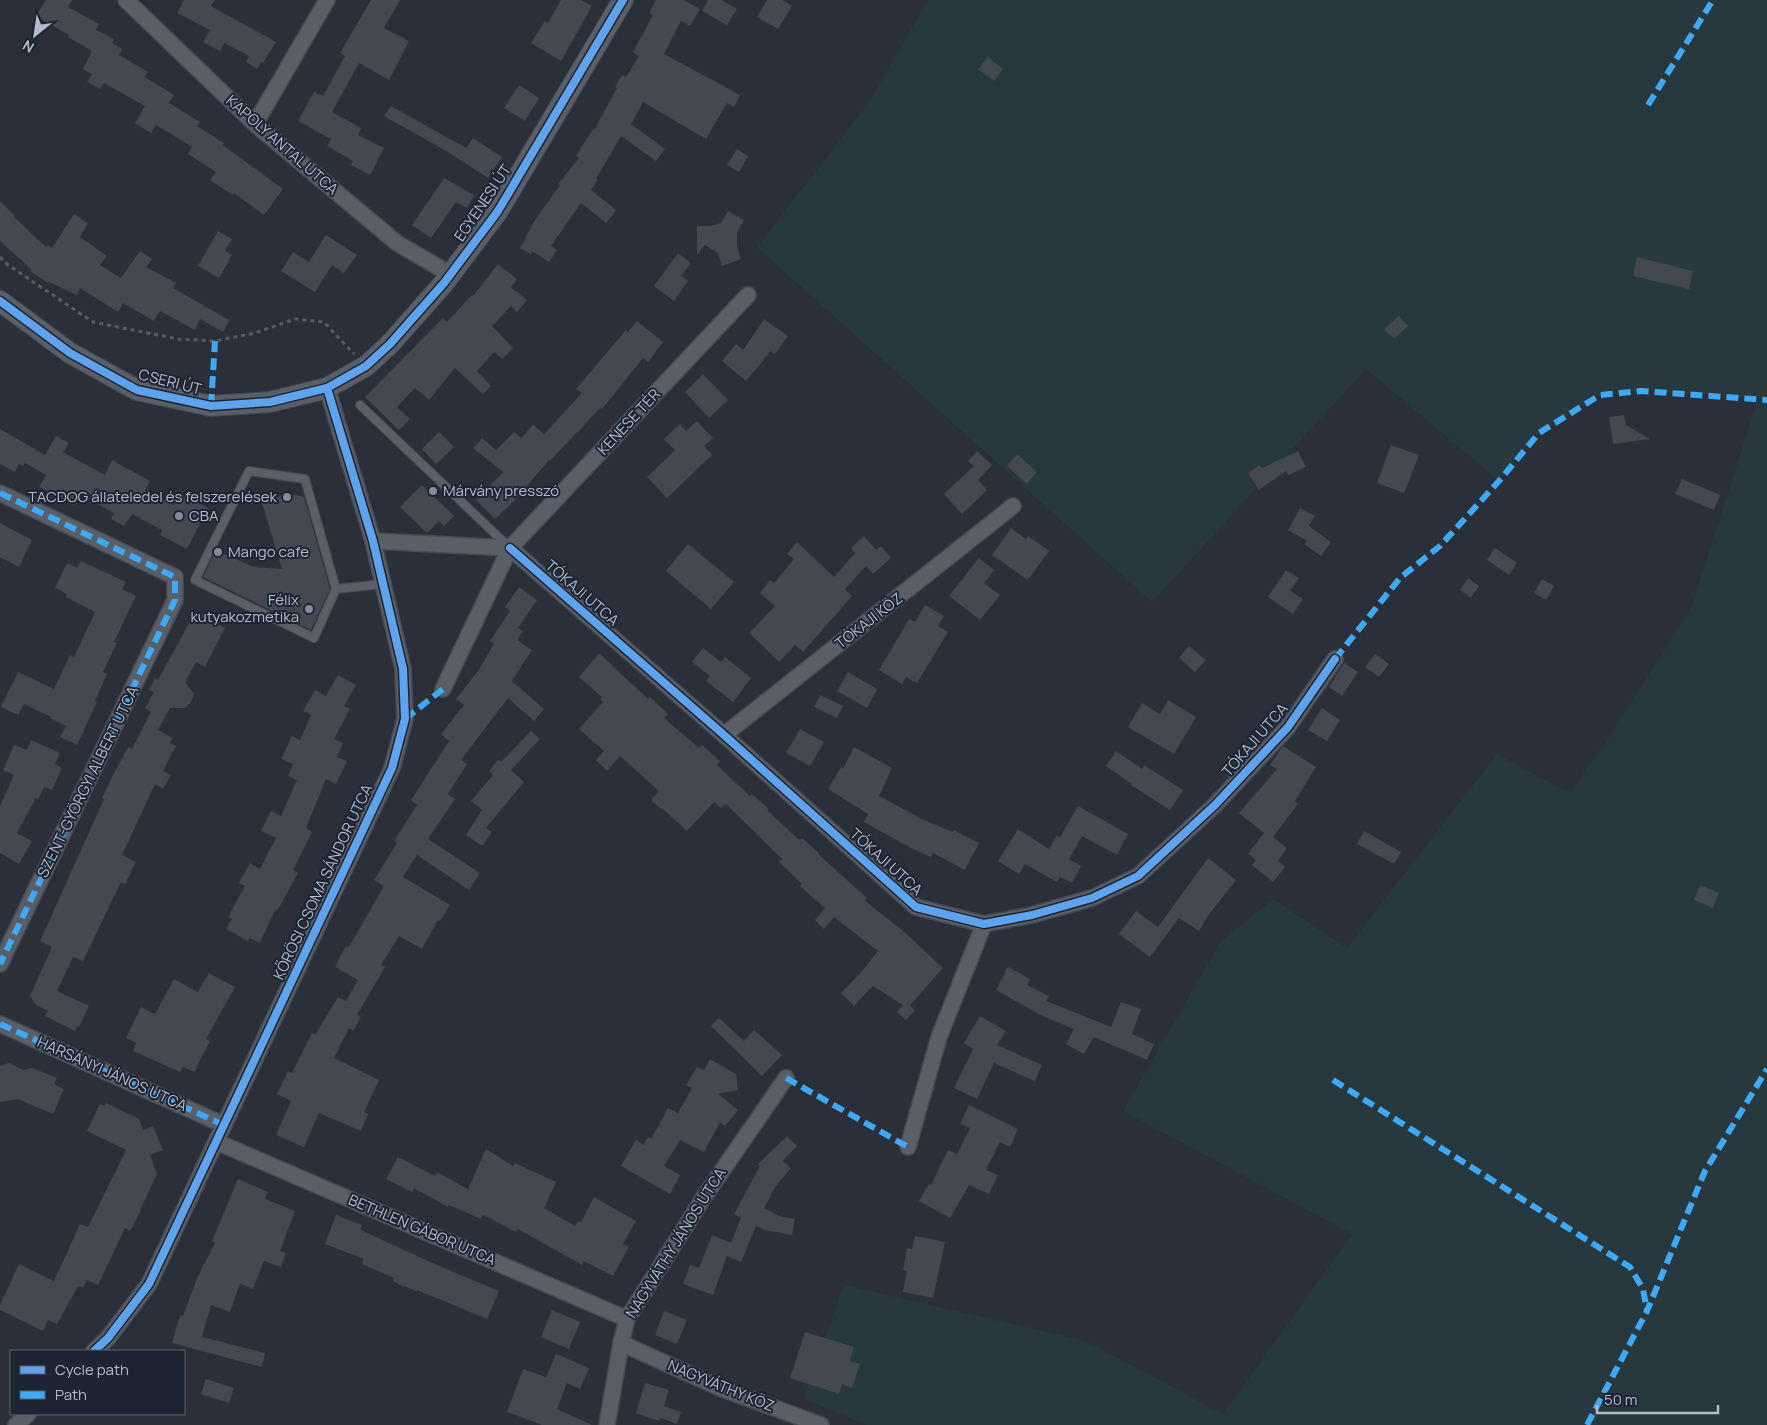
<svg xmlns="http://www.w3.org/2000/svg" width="1767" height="1425" viewBox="0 0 1767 1425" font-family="Manrope,sans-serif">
  <rect width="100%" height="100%" fill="#2a2f39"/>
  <!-- green -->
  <polygon fill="#27393f" points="928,0 1767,0 1767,1425 866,1425 803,1398 844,1285 1086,1341 1223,1414 1352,1234 1123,1111 1221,941 1273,899 1347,948 1497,754 1570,793 1609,737 1691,608 1758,399 1641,391 1600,395 1539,433 1499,481 1366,369 1152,602 757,247 868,104"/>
  <!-- building -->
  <g fill="#444851">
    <polygon points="46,0 72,0 68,7 99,24 96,30 114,39 112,43 122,49 119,55 148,72 145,77 174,95 169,103 200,122 197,126 224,143 223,145 283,189 264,215 234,193 233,195 210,180 216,172 188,154 192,147 156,125 151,133 135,123 145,106 104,83 100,89 87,82 92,74 83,69 92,51 68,37 69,35 36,16"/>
    <polygon points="184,0 215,0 211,6 276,42 263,63 261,62 257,69 246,62 249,56 224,43 220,51 203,42 210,30 177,13"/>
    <polygon points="371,0 400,0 384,28 409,41 389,80 359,63 332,112 361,128 358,135 384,148 370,175 351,165 353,161 327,146 331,139 298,121 314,92 323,96 345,56 340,53"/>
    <polygon points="561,0 581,0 592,6 561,61 531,43 545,21 548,23"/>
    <polygon points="656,0 683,0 700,9 690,26 681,21 664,54 740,95 734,107 727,103 706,139 643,102 631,124 665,149 656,161 621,136 596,179 598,180 591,190 616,210 606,223 581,203 551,246 557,250 549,262 532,251 531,254 520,248 535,220 560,185 558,184 579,158 576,156 593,129 594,130 617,88 615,87 622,75 626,77 639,56 633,52 653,15 649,13"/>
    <polygon points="708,0 722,0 737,9 727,25 702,11"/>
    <polygon points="767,0 782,0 792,6 778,29 757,17"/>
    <polygon points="988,57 1003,69 994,81 978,69"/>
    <polygon points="519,85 539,98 525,121 504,108"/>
    <polygon points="391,106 466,148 473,138 502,157 488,178 448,152 384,116"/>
    <polygon points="737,149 748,156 739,172 727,165"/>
    <polygon points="444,178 474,195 467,208 456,202 431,238 412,225"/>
    <polygon points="0,201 15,216 14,217 46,247 48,245 52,248 74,214 88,223 80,237 107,256 100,265 121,278 140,251 152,259 146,267 176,283 173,288 229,320 223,332 200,319 195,330 160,311 154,321 123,303 118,312 80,288 77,295 49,282 48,283 30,271 31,269 0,241"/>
    <polygon points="728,211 744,220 737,233 737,246 741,259 722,266 718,253 705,245 697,255 697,226 711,226 721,223"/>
    <polygon points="218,231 232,239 225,251 232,255 219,278 198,266"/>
    <polygon points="326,235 357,255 344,273 332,265 315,292 281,271 293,252 309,262"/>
    <polygon points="678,253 691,263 681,276 688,281 674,301 654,286"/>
    <polygon points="1637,257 1693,271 1689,289 1633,276"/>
    <polygon points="498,264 517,279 511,287 527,300 517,312 511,306 492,326 513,348 502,359 494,352 477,371 491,386 483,394 455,368 429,400 415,388 397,407 410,419 399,430 365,397 443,318 447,322 472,295 473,296"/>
    <polygon points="1399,316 1408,326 1394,339 1384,329"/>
    <polygon points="764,319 788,336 775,354 771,351 746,381 722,361 736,344 743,350"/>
    <polygon points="637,321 663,342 648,362 643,358 602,409 600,408 578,432 577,432 550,461 549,460 514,501 495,519 476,500 503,472 473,448 482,438 496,450 514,432 521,438 533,425 544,434 582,393 576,389 626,330 628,332"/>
    <polygon points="703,374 728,400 709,418 685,392"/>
    <polygon points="1624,415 1626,425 1650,439 1613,444 1609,417"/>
    <polygon points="697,421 713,438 704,446 712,455 667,498 647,477 675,450 664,439 680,424 686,431"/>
    <polygon points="0,429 45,455 56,436 69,443 63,452 105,475 112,460 150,481 145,490 174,505 180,493 208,508 187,549 160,535 162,530 132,514 124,526 111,519 114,513 79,494 73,505 39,487 46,475 25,463 23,466 19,464 15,472 0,464"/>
    <polygon points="439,432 454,447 436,464 422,449"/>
    <polygon points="1391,445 1419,455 1404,493 1377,483"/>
    <polygon points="977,451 992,465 978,480 987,490 962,514 944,494 974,466 968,461"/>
    <polygon points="1298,451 1306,467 1288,475 1286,471 1259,490 1248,473 1260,465 1262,468"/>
    <polygon points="1017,454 1037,472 1027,484 1007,466"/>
    <polygon points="1682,479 1720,495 1714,510 1675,494"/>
    <polygon points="422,485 454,516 444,526 439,521 427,533 400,507"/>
    <polygon points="288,493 304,497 330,589 311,630 203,577 216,550 254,567 282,569 262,503"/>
    <polygon points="1300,508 1315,516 1309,526 1331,542 1321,556 1304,544 1307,541 1288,530"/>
    <polygon points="0,523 32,540 19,567 0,557"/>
    <polygon points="1011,528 1026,539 1028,536 1049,551 1028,580 992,555"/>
    <polygon points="864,536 876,550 881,546 891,558 873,574 866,566 845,589 852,596 803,652 795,645 779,662 749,633 775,606 760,593 770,580 774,583 794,559 787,554 797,542 834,577 855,553 851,548"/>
    <polygon points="688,544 734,582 711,609 666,571"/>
    <polygon points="1495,548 1517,563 1509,575 1487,560"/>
    <polygon points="979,558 994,570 984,583 1000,595 980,620 949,596"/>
    <polygon points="81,561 126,582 122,589 136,596 114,642 117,643 103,672 107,674 95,701 97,702 77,745 60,737 66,726 50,718 51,717 24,704 18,715 1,707 18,672 54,689 70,655 74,657 95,612 66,597 67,594 55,588 67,563 77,568"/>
    <polygon points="1286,570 1299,578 1290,591 1303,599 1293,614 1268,597"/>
    <polygon points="1468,578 1479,586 1471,598 1460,590"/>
    <polygon points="1542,579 1554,586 1546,600 1534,593"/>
    <polygon points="519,587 537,600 518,628 523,631 517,640 532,650 512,681 544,709 534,721 508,698 461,760 467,764 448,794 455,799 428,839 480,873 469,890 417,855 403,877 450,905 440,921 438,920 422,949 399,936 381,965 385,967 357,1015 361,1017 353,1031 349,1028 334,1058 379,1080 364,1112 368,1114 361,1131 319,1113 304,1147 276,1135 291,1101 277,1094 288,1071 292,1073 312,1033 315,1035 338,997 346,1001 358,980 335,967 346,946 349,947 384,886 374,880 397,843 394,841 417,805 411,800 449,741 441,734 464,705 456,699 478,671 494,644 490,641 510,611 505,607"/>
    <polygon points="925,605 944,616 938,626 948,632 917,683 906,677 902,684 879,670 909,619 915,622"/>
    <polygon points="195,612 201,615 202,612 218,620 216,624 225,628 205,667 196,662 185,682 194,694 191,702 185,708 170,708 158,730 173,738 170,743 176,746 163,771 171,775 163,789 155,784 122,855 136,862 125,884 121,882 83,961 73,957 57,991 89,1006 79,1027 77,1026 75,1031 45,1016 48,1011 36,1005 30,996 52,947 40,941 104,799 102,798 114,773 128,747 132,749 151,712 145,708 154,692 149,690 155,678 158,680"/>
    <polygon points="1189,646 1206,660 1195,672 1179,658"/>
    <polygon points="703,648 721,662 725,657 751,678 733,702 706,681 710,676 692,662"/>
    <polygon points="599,653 648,699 650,697 668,714 664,718 699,748 702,745 720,761 717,765 750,796 752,794 769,809 767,810 799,840 802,838 819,853 818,854 867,898 865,901 902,930 943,968 910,1005 915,1010 906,1020 897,1012 903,1005 873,986 854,1006 841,993 863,970 878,951 834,917 824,929 815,920 825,908 800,886 802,884 779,862 782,859 726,804 721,808 714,802 687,831 662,808 661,809 651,800 659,791 620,756 607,771 596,760 604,751 579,729 603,702 600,699 602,697 579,677"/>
    <polygon points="1375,654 1389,664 1379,677 1365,667"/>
    <polygon points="1344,663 1358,672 1342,696 1329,687"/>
    <polygon points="848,672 877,689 867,708 837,691"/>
    <polygon points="338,675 356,685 344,706 350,709 334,739 343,743 337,757 347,761 336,784 326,779 306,828 312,832 293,870 298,873 277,911 275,910 260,943 250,938 248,941 226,929 232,919 228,917 245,886 239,883 250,863 260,869 276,838 261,831 271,811 281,816 297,780 288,776 293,764 281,759 292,736 300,740 311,715 303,711 315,690 326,696"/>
    <polygon points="820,695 843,706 837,718 814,707"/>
    <polygon points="1168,700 1196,717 1174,754 1128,727 1142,703 1160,714"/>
    <polygon points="1322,708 1340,720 1327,741 1308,730"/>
    <polygon points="800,729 824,742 810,766 786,753"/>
    <polygon points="531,731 540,739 511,770 524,782 486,828 492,832 482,846 466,835 482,810 471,801 493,775 489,771 498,760 501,762"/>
    <polygon points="31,740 60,753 55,764 62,768 52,790 44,787 38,800 36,798 17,833 32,841 19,864 0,853 0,806 14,775 3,770 14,745 27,750"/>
    <polygon points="1283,746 1316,767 1295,801 1298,804 1273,837 1287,848 1278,861 1285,867 1273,882 1252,865 1256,860 1248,854 1264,833 1239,813 1277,769 1270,765"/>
    <polygon points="854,747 892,768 879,796 924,820 953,832 954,830 979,843 965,870 933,853 931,857 911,848 864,822 868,814 828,789 841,767 843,769"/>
    <polygon points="1116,751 1142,769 1144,765 1183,790 1170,810 1131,785 1132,784 1106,766"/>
    <polygon points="1078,806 1128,834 1117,855 1082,836 1069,859 1081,866 1072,883 1060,877 1057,882 1025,864 1019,874 998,861 1018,829 1049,849 1057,835 1060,837"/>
    <polygon points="1364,831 1401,852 1394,864 1357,844"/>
    <polygon points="1208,858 1236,880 1207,917 1199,931 1179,918 1150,957 1119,934 1136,911 1158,927"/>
    <polygon points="1700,885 1719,893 1713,908 1694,900"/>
    <polygon points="1008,967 1030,979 1027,985 1049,996 1046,1001 1111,1027 1121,1002 1141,1009 1132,1034 1154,1044 1147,1060 1094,1037 1084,1054 1066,1044 1074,1029 1040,1015 996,990"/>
    <polygon points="209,973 235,987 206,1039 210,1041 194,1072 183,1067 180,1072 133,1051 136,1043 126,1038 141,1007 155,1014 174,979 198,992"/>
    <polygon points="980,1016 1006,1031 997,1045 1042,1065 1035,1081 994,1063 977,1099 954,1088 973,1049 964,1043"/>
    <polygon points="719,1018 744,1041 754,1030 782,1055 762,1076 711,1026"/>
    <polygon points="710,1059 736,1074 738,1090 718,1094 738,1110 725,1126 720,1122 704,1152 680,1140 664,1166 680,1175 670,1194 621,1166 636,1140 644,1145 648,1137 651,1139 668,1108 678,1113 692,1088 686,1085 697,1067 704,1070"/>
    <polygon points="9,1063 23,1070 32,1068 57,1078 54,1084 64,1089 53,1114 18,1099 0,1102 0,1066"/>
    <polygon points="106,1103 139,1119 143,1130 153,1126 163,1150 150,1155 157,1174 140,1210 141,1211 130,1231 125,1228 98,1285 87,1280 83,1288 78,1286 57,1324 48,1320 43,1331 0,1310 0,1305 19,1264 54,1281 80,1224 88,1227 126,1150 87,1131 100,1104 105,1106"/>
    <polygon points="969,1105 1018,1129 1010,1147 1000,1142 986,1170 998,1175 989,1194 969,1185 950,1218 919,1201 929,1184 931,1185 948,1150 957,1154 970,1128 960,1124"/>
    <polygon points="787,1136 797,1146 783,1161 791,1168 776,1186 764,1208 779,1216 795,1219 792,1235 765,1230 756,1226 741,1262 727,1256 713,1295 683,1284 690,1265 699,1268 712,1235 731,1243 741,1218 734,1214 760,1166 758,1164"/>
    <polygon points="486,1149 513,1166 515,1163 556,1182 544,1208 575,1226 578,1221 581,1222 594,1197 636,1221 623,1244 629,1247 613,1276 584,1261 582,1265 518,1229 516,1232 483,1215 481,1219 449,1205 448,1207 414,1188 412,1192 386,1179 398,1157 435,1176 437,1172 468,1189"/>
    <polygon points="238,1179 268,1192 265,1199 295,1211 280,1251 286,1253 281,1267 264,1261 253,1289 240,1284 230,1312 211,1305 202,1337 265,1353 262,1367 172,1343 180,1315 183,1316 197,1278 215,1243 212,1241"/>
    <polygon points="336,1215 362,1225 361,1230 430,1262 499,1291 487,1319 417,1290 417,1292 405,1286 404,1287 393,1281 394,1278 362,1264 364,1259 325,1244"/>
    <polygon points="915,1236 945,1242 933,1298 903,1292 907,1271 903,1270 907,1248 912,1249"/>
    <polygon points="552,1310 580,1322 569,1349 541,1337"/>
    <polygon points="664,1311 687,1320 677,1344 655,1335"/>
    <polygon points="805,1332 854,1347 850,1361 860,1364 852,1388 842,1384 839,1394 790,1378"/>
    <polygon points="556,1354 589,1368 580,1389 567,1383 557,1409 592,1425 542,1425 507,1412 523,1369 546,1377"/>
    <polygon points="206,1379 234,1388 229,1403 201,1394"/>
    <polygon points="645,1383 669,1390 664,1406 681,1412 677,1424 660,1418 659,1421 636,1413"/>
  </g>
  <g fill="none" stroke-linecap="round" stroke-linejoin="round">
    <defs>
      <g id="service">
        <polyline points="360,405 509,547"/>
        <polygon points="249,471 305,479 336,589 314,638 195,580"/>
        <polyline points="336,589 383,584"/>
      </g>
      <g id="minor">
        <polyline points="126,0 255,124 397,243 450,274"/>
        <polyline points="255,124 327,0"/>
        <polyline points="0,493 175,577 175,600 0,964"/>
        <polyline points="373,541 510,548"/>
        <polyline points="510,548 724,735 916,907 984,924 1032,915 1092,898 1138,876 1215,805 1288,727 1335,659"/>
        <polyline points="443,689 510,548 748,295"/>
        <polyline points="724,735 1013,506"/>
        <polyline points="0,1024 224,1125"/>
        <polyline points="217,1142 627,1319"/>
        <polyline points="908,1147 939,1037 984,924"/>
        <polyline points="621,1343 720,1388 821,1425"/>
        <polyline points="94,1351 108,1338 149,1284 392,768 405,719 403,669 373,541 327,388"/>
        <polyline points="16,1425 28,1414"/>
        <polyline points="607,1425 621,1343 627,1319 704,1197 786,1078"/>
      </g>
      <polyline id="tertiary" points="0,301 70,353 137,390 211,406 270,402 327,388 366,366 390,344 444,283 498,211 623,0"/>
    </defs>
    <!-- service casing -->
    <use href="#service" stroke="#464a52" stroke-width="10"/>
    <!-- minor casing -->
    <use href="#minor" stroke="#464a52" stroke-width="18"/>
    <!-- tertiary casing -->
    <use href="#tertiary" stroke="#464a52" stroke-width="22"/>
    <!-- path -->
    <polyline stroke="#585d64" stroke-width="3" stroke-dasharray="4 4" stroke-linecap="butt" points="0,257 8,265 93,322 178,339 215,341 255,333 295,319 324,322 354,354"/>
    <!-- service -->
    <use href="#service" stroke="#5a5e67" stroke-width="8"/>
    <!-- minor -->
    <use href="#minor" stroke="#5a5e67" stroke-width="15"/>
    <!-- tertiary -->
    <use href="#tertiary" stroke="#5a5e67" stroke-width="20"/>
    <!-- quiet -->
    <g stroke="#3fa9f5" stroke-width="6" stroke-dasharray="12 6" stroke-linecap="butt">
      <polyline points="1648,105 1713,0"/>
      <polyline points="211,406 215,341"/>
      <polyline points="0,493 175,577 175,600 0,964"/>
      <polyline points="1335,659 1400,578 1440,546 1499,481 1539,433 1600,395 1641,391 1767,400"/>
      <polyline points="405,719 443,689"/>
      <polyline points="0,1024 224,1125"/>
      <polyline points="786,1078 908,1147"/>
      <polyline points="1333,1080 1630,1267 1643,1289 1647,1311"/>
      <polyline points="1587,1425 1647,1311 1705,1171 1767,1069"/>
    </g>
    <defs>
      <g id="cycleway">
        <polyline points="0,301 70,353 137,390 211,406 270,402 327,388 366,366 390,344 444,283 498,211 623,0"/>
        <polyline points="510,548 724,735 916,907 984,924 1032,915 1092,898 1138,876 1215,805 1288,727 1335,659"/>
        <polyline points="94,1351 108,1338 149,1284 392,768 405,719 403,669 373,541 327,388"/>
      </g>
    </defs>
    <!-- cycleway casing -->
    <use href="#cycleway" stroke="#1d2534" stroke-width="11"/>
    <!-- cycleway -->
    <use href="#cycleway" stroke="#60a3ed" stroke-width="8"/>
  </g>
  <!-- markers -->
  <g fill="#848a97" stroke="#1d2534" stroke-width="2">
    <circle cx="433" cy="491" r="5"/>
    <circle cx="287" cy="497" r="5"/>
    <circle cx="179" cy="516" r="5"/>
    <circle cx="218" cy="552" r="5"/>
    <circle cx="309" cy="609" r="5"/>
  </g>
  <g text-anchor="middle" stroke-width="4" stroke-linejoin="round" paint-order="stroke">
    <!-- street labels -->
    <g font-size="15" fill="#b5bbca" stroke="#1d2534">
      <text transform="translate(282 145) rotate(41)" y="5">KAPOLY ANTAL UTCA</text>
      <text transform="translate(483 203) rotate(-56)" y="5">EGYENESI ÚT</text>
      <text transform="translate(170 382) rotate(14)" y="5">CSERI ÚT</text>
      <text transform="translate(629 422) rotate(-47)" y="5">KENESE TÉR</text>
      <text transform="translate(582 593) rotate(41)" y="5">TÓKAJI UTCA</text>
      <text transform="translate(869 621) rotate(-38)" y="5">TÓKAJI KÖZ</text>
      <text transform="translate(1255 740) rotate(-49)" y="5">TÓKAJI UTCA</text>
      <text transform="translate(88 782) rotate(-64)" y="5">SZENT-GYÖRGYI ALBERT UTCA</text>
      <text transform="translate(886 862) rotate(42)" y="5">TÓKAJI UTCA</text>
      <text transform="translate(323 882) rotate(-65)" y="5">KŐRÖSI CSOMA SÁNDOR UTCA</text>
      <text transform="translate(112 1074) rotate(24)" y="5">HARSÁNYI JÁNOS UTCA</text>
      <text transform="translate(422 1230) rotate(23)" y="5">BETHLEN GÁBOR UTCA</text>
      <text transform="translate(676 1243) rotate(-58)" y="5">NAGYVÁTHY JÁNOS UTCA</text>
      <text transform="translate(721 1386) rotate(22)" y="5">NAGYVÁTHY KÖZ</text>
    </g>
    <!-- poi labels -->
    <g font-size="15" fill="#b5bbca" stroke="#1d2534" text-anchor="start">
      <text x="443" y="496">Márvány presszó</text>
      <text x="277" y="502" text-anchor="end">TACDOG állateledel és felszerelések</text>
      <text x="189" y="521">CBA</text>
      <text x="228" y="557">Mango cafe</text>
      <text x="299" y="605" text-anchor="end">Félix<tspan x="299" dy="17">kutyakozmetika</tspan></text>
    </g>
  </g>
  <!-- legend -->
  <rect x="10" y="1350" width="175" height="65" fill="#1d2534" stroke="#5a6170"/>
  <rect x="20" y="1366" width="25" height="8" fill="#60a3ed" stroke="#5a6170"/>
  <text x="55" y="1375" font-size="15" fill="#b5bbca">Cycle path</text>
  <rect x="20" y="1391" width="25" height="8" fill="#3fa9f5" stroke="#5a6170"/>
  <text x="55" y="1400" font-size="15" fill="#b5bbca">Path</text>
  <!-- north arrow -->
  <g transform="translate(35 35) rotate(210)" stroke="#1d2534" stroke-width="4" paint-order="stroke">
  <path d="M0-4L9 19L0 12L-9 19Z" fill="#b5bbca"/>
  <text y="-8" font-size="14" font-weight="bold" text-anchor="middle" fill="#b5bbca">N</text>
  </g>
  <!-- scale -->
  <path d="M1597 1405v8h121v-8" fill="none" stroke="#b5bbca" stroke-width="2.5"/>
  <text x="1604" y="1405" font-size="15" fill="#b5bbca" stroke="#1d2534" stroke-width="4" paint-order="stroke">50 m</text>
</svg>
